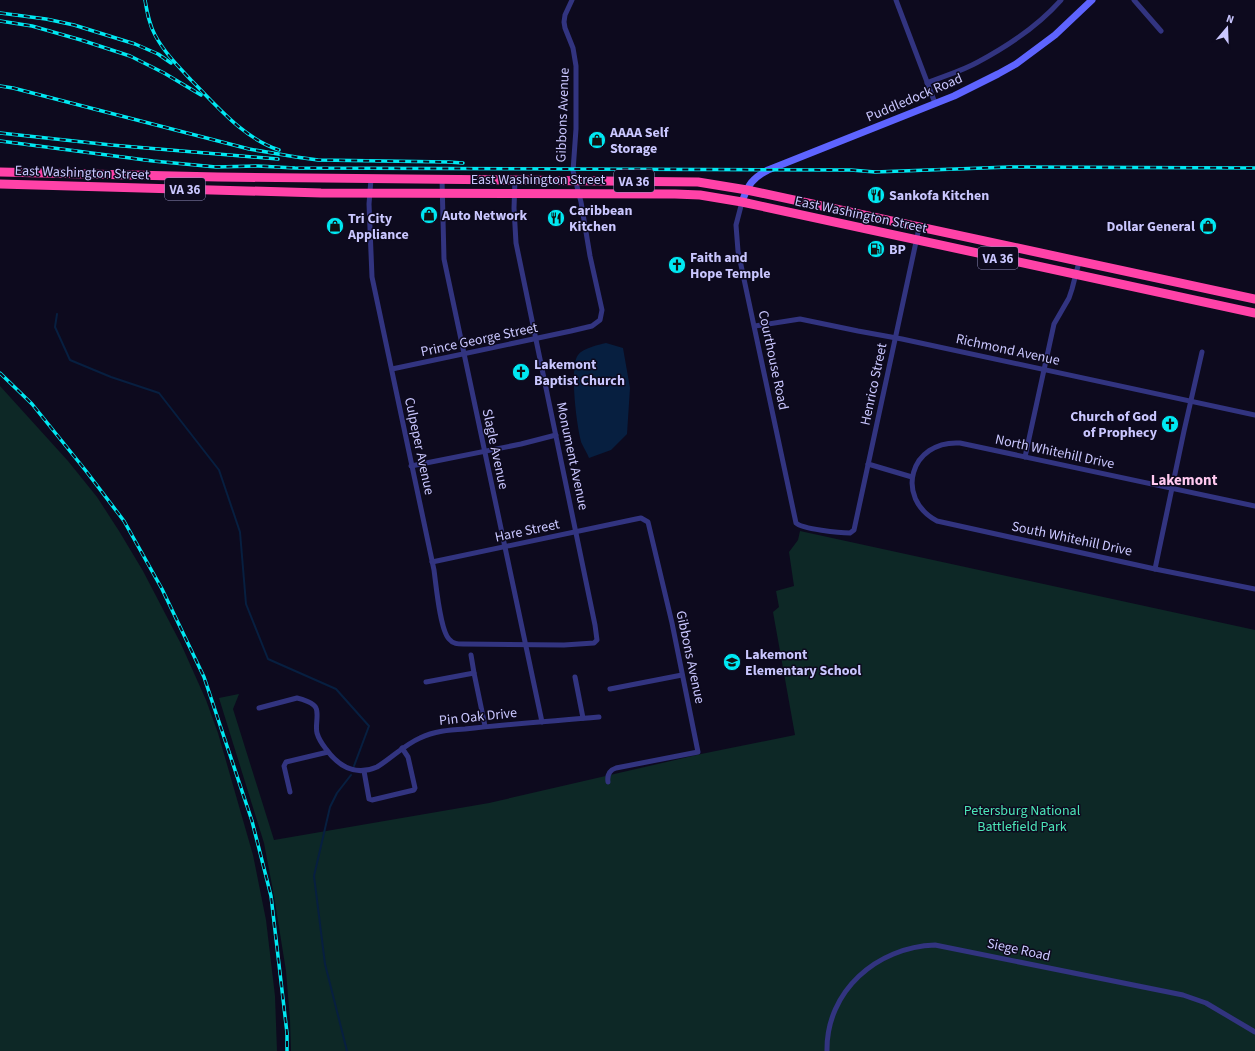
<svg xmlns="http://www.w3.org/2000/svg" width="1255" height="1051" viewBox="0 0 1255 1051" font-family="'Source Sans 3',sans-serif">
  <rect width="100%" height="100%" fill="#0d0a1e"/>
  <!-- green -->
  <g fill="#0d2826">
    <polygon points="0,386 68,461 97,497 119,531 143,571 181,644 206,700 218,733 253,855 266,920 275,996 277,1051 0,1051"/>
    <polygon points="800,531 1255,630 1255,1051 291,1051 290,1020 286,971 274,896 264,843 219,698 239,694 233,709 274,840 489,803 701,754 795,735 773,612 779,607 776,591 794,586 789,552 798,540"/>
  </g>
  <!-- water -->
  <path fill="#071f40" d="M606 343 623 348 630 388 627 434 611 450 589 458C587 453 584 448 582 444 577 430 569 366 578 355 583 348 598 345 606 343Z"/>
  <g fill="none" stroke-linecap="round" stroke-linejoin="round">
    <!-- stream -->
    <g stroke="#071f40" stroke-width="2">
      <polyline points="57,314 55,327 70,360 111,377 159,393 219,470 240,532 246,604 268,659 336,689 369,726 354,766"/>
      <polyline points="347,1051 325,964 314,876 330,807 337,793 351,775"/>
    </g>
    <!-- street -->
    <g stroke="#323480" stroke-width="5">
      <polyline points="896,0 935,103"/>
      <polyline points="1134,0 1161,31"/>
      <path d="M927 83C944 76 962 71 978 62 1008 46 1039 25 1061 0"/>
      <path d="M371 179 369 204 372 277 434 570C436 584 440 630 449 639 453 644 458 644 463 644L564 645 594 643 597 640 595 625 516 243 514 208 515 180"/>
      <polyline points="442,179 444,259 542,722"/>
      <path d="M742 202 736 225 738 251 796 523C802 529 840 533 850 533L854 530 919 228"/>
      <polyline points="755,326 800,319 858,331 902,339 1255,415"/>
      <polyline points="392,369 571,331 592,326 600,320 602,310 590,256 581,202 573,171 576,129 576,66 573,48 565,28 564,22 565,15 572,0"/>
      <polyline points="1025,457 1054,324 1069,298 1072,289 1079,262"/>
      <polyline points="868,464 912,477"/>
      <polyline points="411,466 521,444 556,435"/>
      <path d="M1255 506 960 443C910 440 894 498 937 521L1155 569 1255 589"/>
      <path d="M432 562 636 519 641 518 648 522 672 623 698 752 616 768C610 770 607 775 608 782"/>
      <polyline points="1155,569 1184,431 1202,352"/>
      <polyline points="471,655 474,673"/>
      <polyline points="575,677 583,718"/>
      <polyline points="426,682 474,673 485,726"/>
      <polyline points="610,689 682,675"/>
      <path d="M259 708 297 698C302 699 314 703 316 708 319 714 315 726 317 733 319 740 322 744 326 749 339 767 356 776 377 767 392 758 404 745 420 738 434 731 449 730 465 729 509 724 554 721 599 717"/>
      <polyline points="364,771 369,799 372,800 414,790 415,788 408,757 402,748"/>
      <polyline points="290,792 284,766 286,762 328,752"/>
      <path d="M827 1051C826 991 877 947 935 945L1183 995 1206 1003 1255 1032"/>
    </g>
    <!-- secondary -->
    <path stroke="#5e64ff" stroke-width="7" d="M742 202C748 185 752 178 768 170L954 96 998 74 1016 64 1055 35 1092 0"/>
    <!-- highway -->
    <g stroke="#ff42a8" stroke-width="9">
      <polyline points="0,172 218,177 698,182 747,190 1255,299"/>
      <polyline points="0,184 321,193 675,194 700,195 742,202 1255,313"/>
    </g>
    <defs>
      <g id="rail">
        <path d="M145 0C147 12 149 24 155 35 164 52 178 66 191 80 217 106 243 138 279 150"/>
        <polyline points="0,13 46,19 74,25 135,44 158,54 171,63"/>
        <polyline points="0,21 32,26 81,40 130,56 164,73 201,95"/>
        <polyline points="0,86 13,88 249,149 296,157 318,160 448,162 463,163"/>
        <polyline points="0,133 111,145 278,159"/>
        <polyline points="0,141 153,161 216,167 258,166 295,168 851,170 875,172 1010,167 1255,168"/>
        <polyline points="0,373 32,404 86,471 124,521 162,589 204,677 252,821 271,896 287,1033 287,1051"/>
      </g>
    </defs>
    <!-- rail casing -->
    <use href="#rail" stroke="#00e8f2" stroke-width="3.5"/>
    <!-- rail -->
    <use href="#rail" stroke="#0d0a1e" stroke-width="2" stroke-dasharray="6" stroke-linecap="butt"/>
  </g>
  <!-- icons -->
  <defs>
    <symbol id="shop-disc" viewBox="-11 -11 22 22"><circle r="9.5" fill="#00e8f2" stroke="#0d0a1e"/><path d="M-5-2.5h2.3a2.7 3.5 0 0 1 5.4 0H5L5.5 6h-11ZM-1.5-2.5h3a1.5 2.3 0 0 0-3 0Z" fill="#111"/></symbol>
    <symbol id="restaurant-disc" viewBox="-11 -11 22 22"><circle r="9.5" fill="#00e8f2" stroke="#0d0a1e"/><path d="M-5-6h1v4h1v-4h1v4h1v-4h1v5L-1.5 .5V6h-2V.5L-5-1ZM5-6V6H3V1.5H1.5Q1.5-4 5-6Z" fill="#111"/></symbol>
    <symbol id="fuel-disc" viewBox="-11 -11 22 22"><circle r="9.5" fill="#00e8f2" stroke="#0d0a1e"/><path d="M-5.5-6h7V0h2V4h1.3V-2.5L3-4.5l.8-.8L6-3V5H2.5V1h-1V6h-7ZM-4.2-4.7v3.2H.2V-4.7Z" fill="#111"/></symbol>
    <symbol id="church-disc" viewBox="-11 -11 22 22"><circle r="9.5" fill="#00e8f2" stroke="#0d0a1e"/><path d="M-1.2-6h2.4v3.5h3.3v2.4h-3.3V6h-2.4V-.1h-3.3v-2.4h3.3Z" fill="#111"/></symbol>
    <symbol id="school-disc" viewBox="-11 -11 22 22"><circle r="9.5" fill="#00e8f2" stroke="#0d0a1e"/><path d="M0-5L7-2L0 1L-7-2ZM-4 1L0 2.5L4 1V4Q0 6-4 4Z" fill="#111"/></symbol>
  </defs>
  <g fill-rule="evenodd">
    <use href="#shop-disc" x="587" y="130" width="20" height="20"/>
    <use href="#restaurant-disc" x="866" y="185" width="20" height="20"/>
    <use href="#shop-disc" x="419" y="205" width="20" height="20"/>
    <use href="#restaurant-disc" x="546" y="208" width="20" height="20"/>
    <use href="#shop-disc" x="325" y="216" width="20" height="20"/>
    <use href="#shop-disc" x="1198" y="216" width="20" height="20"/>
    <use href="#fuel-disc" x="866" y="239" width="20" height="20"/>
    <use href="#church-disc" x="667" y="255" width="20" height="20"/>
    <use href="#church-disc" x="511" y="362" width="20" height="20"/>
    <use href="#church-disc" x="1160" y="414" width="20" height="20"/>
    <use href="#school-disc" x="722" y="652" width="20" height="20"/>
  </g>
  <g text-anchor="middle" stroke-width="3" stroke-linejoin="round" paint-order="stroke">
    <!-- shield labels -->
    <g fill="#0d0a1e" stroke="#918ebc" stroke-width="1">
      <rect x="614" y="170" width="40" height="22" rx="3"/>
      <rect x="165" y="178" width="40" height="22" rx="3"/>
      <rect x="978" y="247" width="40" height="22" rx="3"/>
    </g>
    <g font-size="13" font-weight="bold" fill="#cac7ff">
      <text x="634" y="186">VA 36</text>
      <text x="185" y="194">VA 36</text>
      <text x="998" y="263">VA 36</text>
    </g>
    <!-- street labels -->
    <g font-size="14" fill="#cac7ff" stroke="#0d0a1e">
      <text transform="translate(914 97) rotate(-23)" y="5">Puddledock Road</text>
      <text transform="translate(562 115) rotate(-88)" y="5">Gibbons Avenue</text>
      <text transform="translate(82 172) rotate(2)" y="5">East Washington Street</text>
      <text x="538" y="184">East Washington Street</text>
      <text transform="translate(861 214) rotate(12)" y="5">East Washington Street</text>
      <text transform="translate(479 339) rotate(-12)" y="5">Prince George Street</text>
      <text transform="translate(1008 349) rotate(12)" y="5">Richmond Avenue</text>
      <text transform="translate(774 360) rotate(78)" y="5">Courthouse Road</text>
      <text transform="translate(873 384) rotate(-78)" y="5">Henrico Street</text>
      <text transform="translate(420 446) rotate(78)" y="5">Culpeper Avenue</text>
      <text transform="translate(496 449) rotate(78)" y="5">Slagle Avenue</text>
      <text transform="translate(1055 451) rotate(12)" y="5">North Whitehill Drive</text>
      <text transform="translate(573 456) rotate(78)" y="5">Monument Avenue</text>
      <text transform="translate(527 530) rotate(-12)" y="5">Hare Street</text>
      <text transform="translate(1072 538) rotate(12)" y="5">South Whitehill Drive</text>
      <text transform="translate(691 657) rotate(78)" y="5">Gibbons Avenue</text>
      <text transform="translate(478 716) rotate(-6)" y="5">Pin Oak Drive</text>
      <text transform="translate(1019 949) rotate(12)" y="5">Siege Road</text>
    </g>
    <!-- poi labels -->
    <g font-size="14" font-weight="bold" fill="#cac7ff" stroke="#0d0a1e" text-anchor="start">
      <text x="610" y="137">AAAA Self<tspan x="610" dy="16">Storage</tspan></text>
      <text x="889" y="200">Sankofa Kitchen</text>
      <text x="569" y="215">Caribbean<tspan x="569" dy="16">Kitchen</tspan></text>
      <text x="442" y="220">Auto Network</text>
      <text x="348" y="223">Tri City<tspan x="348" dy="16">Appliance</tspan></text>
      <text x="1195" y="231" text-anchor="end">Dollar General</text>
      <text x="889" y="254">BP</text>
      <text x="690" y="262">Faith and<tspan x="690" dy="16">Hope Temple</tspan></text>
      <text x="534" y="369">Lakemont<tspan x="534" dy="16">Baptist Church</tspan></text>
      <text x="1157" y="421" text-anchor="end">Church of God<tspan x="1157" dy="16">of Prophecy</tspan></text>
      <text x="745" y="659">Lakemont<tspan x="745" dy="16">Elementary School</tspan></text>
    </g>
    <!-- park labels -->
    <g font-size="14" fill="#4ce6b7" stroke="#0d0a1e">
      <text x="1022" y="815">Petersburg National<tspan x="1022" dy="16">Battlefield Park</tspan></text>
    </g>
    <!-- neighbourhood labels -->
    <g font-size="15" font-weight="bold" fill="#ffc9ef" stroke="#0d0a1e">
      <text x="1184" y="485">Lakemont</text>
    </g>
  </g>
  <!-- north arrow -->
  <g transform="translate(1227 28) rotate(19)" stroke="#0d0a1e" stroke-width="3" paint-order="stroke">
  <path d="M0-3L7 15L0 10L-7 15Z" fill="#cac7ff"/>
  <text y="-6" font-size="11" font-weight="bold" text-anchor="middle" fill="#cac7ff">N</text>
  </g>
</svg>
